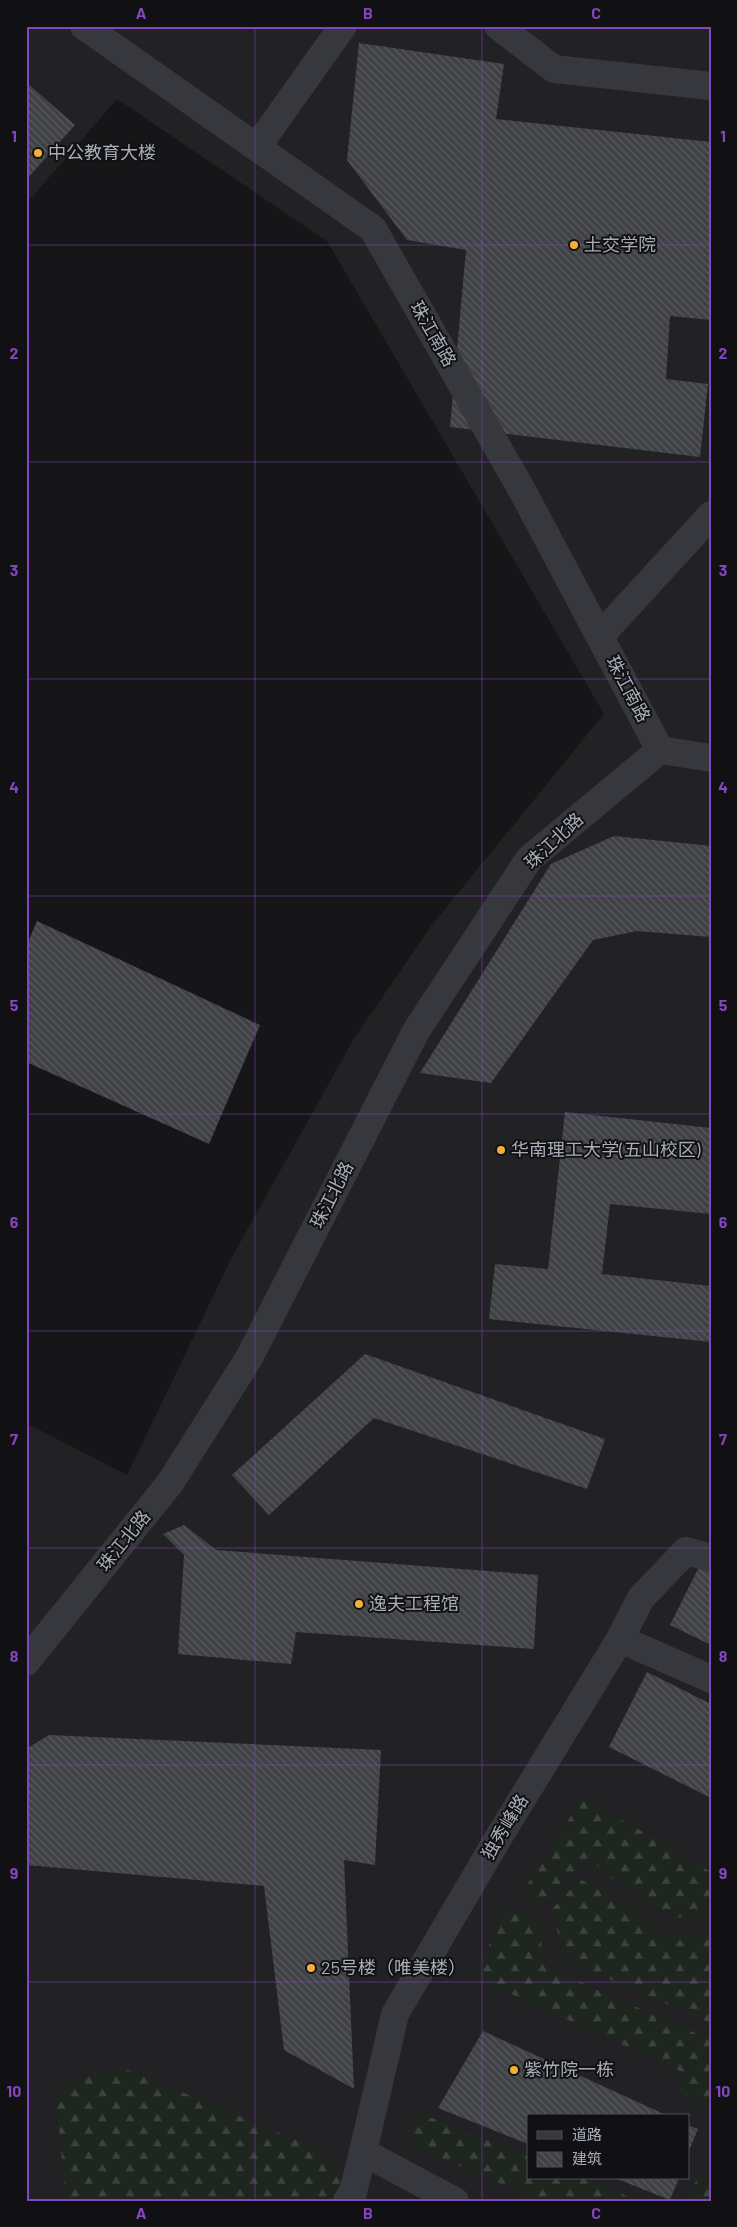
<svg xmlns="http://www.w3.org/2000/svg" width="737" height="2227" viewBox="0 0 737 2227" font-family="Barlow,'Noto Sans SC',sans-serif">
  <defs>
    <pattern id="forest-firs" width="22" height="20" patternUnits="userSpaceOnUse" patternTransform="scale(1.25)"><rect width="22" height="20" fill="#1e261f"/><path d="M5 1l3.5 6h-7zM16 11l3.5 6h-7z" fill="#3c433d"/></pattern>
    <pattern id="building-back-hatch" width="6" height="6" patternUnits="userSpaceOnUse" patternTransform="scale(1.25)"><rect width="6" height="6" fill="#404145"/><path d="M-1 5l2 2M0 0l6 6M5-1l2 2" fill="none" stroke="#595a5e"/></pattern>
  </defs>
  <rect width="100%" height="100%" fill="#161618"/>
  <!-- built -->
  <path fill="#222225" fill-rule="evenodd" d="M26 26H711V2201H26V1423L127 1475 231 1259 353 1040 431 926 604 714 327 241 117 99 26 204ZM528 2116H688V2178H528Z"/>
  <!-- forest -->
  <g fill="url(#forest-firs)">
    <polygon points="583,1797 711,1872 711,1914 675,1918 612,1879 588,1857 541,1906 520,1896"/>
    <polygon points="580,1879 643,1915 664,1936 711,1933 711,2026 704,2020 563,1959 553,1908"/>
    <polygon points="508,1906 539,1921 544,1966 711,2040 711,2116 680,2090 682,2072 474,1977"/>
    <polygon points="121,2067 328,2153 344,2180 321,2201 66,2201 55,2087"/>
    <polygon points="414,2111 528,2156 528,2178 583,2178 639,2201 542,2201 410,2145"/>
    <polygon points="699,2176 711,2181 711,2201 685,2201"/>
  </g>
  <!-- building -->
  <g fill="url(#building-back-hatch)">
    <polygon points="359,43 504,64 496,119 711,142 711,320 670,316 666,379 708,384 700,457 450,427 466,250 407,240 347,160"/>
    <polygon points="26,82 75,125 26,180"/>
    <polygon points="614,836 711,846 711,937 637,931 593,940 491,1083 420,1073 551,864"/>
    <polygon points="37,921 260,1025 209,1144 26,1062 26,947"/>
    <polygon points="565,1112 711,1128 711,1214 610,1204 602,1274 711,1286 711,1342 489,1319 495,1264 548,1269"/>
    <polygon points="365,1354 605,1439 587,1489 374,1418 269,1515 232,1475"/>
    <polygon points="184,1525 216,1550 538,1575 534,1649 296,1632 291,1664 178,1654 184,1555 163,1534"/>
    <polygon points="699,1567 711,1572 711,1645 670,1625"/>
    <polygon points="647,1672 711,1704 711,1798 609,1747"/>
    <polygon points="49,1735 381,1750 375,1865 344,1860 354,2089 284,2050 264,1886 26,1865 26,1749"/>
    <polygon points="483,2031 668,2116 528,2116 528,2144 438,2108"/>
    <polygon points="688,2125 698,2129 688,2153"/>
    <polygon points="615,2178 679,2178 670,2200"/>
  </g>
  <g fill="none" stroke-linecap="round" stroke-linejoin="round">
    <!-- minor -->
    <g stroke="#37383d" stroke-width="28">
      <polyline points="84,26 373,229 523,492 660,750"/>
      <polyline points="498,26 554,69 711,86"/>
      <polyline points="257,147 343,26"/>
      <polyline points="600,636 711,515"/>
      <polyline points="660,750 711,758"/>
      <polyline points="620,1639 711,1679"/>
      <polyline points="26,1662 170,1483 249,1358 416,1031 529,859 660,750"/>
      <polyline points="363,2152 395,2014 497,1840 620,1639 641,1598 686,1551 711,1558"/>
      <polyline points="347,2201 353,2192 363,2152 455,2201"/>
    </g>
  </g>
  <!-- grid -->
  <path fill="none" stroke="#8446be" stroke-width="1" stroke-opacity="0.55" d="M255 26V2201M482 26V2201M26 245H711M26 462H711M26 679H711M26 896H711M26 1114H711M26 1331H711M26 1548H711M26 1765H711M26 1982H711"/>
  <!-- markers -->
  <g fill="#f2b134" stroke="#111113" stroke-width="2">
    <circle cx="38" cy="153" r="5"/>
    <circle cx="574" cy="245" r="5"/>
    <circle cx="501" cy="1150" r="5"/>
    <circle cx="359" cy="1604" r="5"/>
    <circle cx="311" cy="1968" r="5"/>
    <circle cx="514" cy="2070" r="5"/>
  </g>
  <g text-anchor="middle" stroke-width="4" stroke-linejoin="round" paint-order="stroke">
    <!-- poi labels -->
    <g font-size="18" fill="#a8adb8" stroke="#111113" text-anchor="start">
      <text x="48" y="159">中公教育大楼</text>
      <text x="584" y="251">土交学院</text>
      <text x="511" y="1156">华南理工大学(五山校区)</text>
      <text x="369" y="1610">逸夫工程馆</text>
      <text x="321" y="1974">25号楼（唯美楼）</text>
      <text x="524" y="2076">紫竹院一栋</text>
    </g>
    <!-- street labels -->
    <g font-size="18" fill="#a8adb8" stroke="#111113">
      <text transform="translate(433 334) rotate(60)" y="6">珠江南路</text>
      <text transform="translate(628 689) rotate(62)" y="6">珠江南路</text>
      <text transform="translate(554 841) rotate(-43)" y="6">珠江北路</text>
      <text transform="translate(332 1195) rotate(-63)" y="6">珠江北路</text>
      <text transform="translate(124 1541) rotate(-51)" y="6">珠江北路</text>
      <text transform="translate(505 1827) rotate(-59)" y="6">独秀峰路</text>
    </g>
  </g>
  <!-- border -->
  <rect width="737" height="2227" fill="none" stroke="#111113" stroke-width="55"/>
  <!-- legend -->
  <rect x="527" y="2114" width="162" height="65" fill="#111113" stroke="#4d4f55"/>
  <rect x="537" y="2131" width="25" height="8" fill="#37383d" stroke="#4d4f55"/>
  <text x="572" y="2140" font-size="15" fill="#a8adb8">道路</text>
  <rect x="537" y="2152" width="25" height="15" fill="url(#building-back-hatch)" stroke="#4d4f55"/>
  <text x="572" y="2164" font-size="15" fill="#a8adb8">建筑</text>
  <rect x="28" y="28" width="682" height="2172" fill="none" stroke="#8446be" stroke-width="2"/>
  <g font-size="16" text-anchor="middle" font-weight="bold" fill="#8446be">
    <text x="141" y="19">A</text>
    <text x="368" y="19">B</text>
    <text x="596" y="19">C</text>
    <text x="14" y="142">1</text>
    <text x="723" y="142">1</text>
    <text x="14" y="359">2</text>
    <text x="723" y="359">2</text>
    <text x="14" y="576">3</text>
    <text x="723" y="576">3</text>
    <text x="14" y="793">4</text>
    <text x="723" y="793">4</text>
    <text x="14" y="1011">5</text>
    <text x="723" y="1011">5</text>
    <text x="14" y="1228">6</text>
    <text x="723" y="1228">6</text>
    <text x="14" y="1445">7</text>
    <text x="723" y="1445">7</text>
    <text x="14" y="1662">8</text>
    <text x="723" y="1662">8</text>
    <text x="14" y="1879">9</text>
    <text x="723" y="1879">9</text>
    <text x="14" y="2097">10</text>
    <text x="723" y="2097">10</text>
    <text x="141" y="2219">A</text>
    <text x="368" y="2219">B</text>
    <text x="596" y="2219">C</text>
  </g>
</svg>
